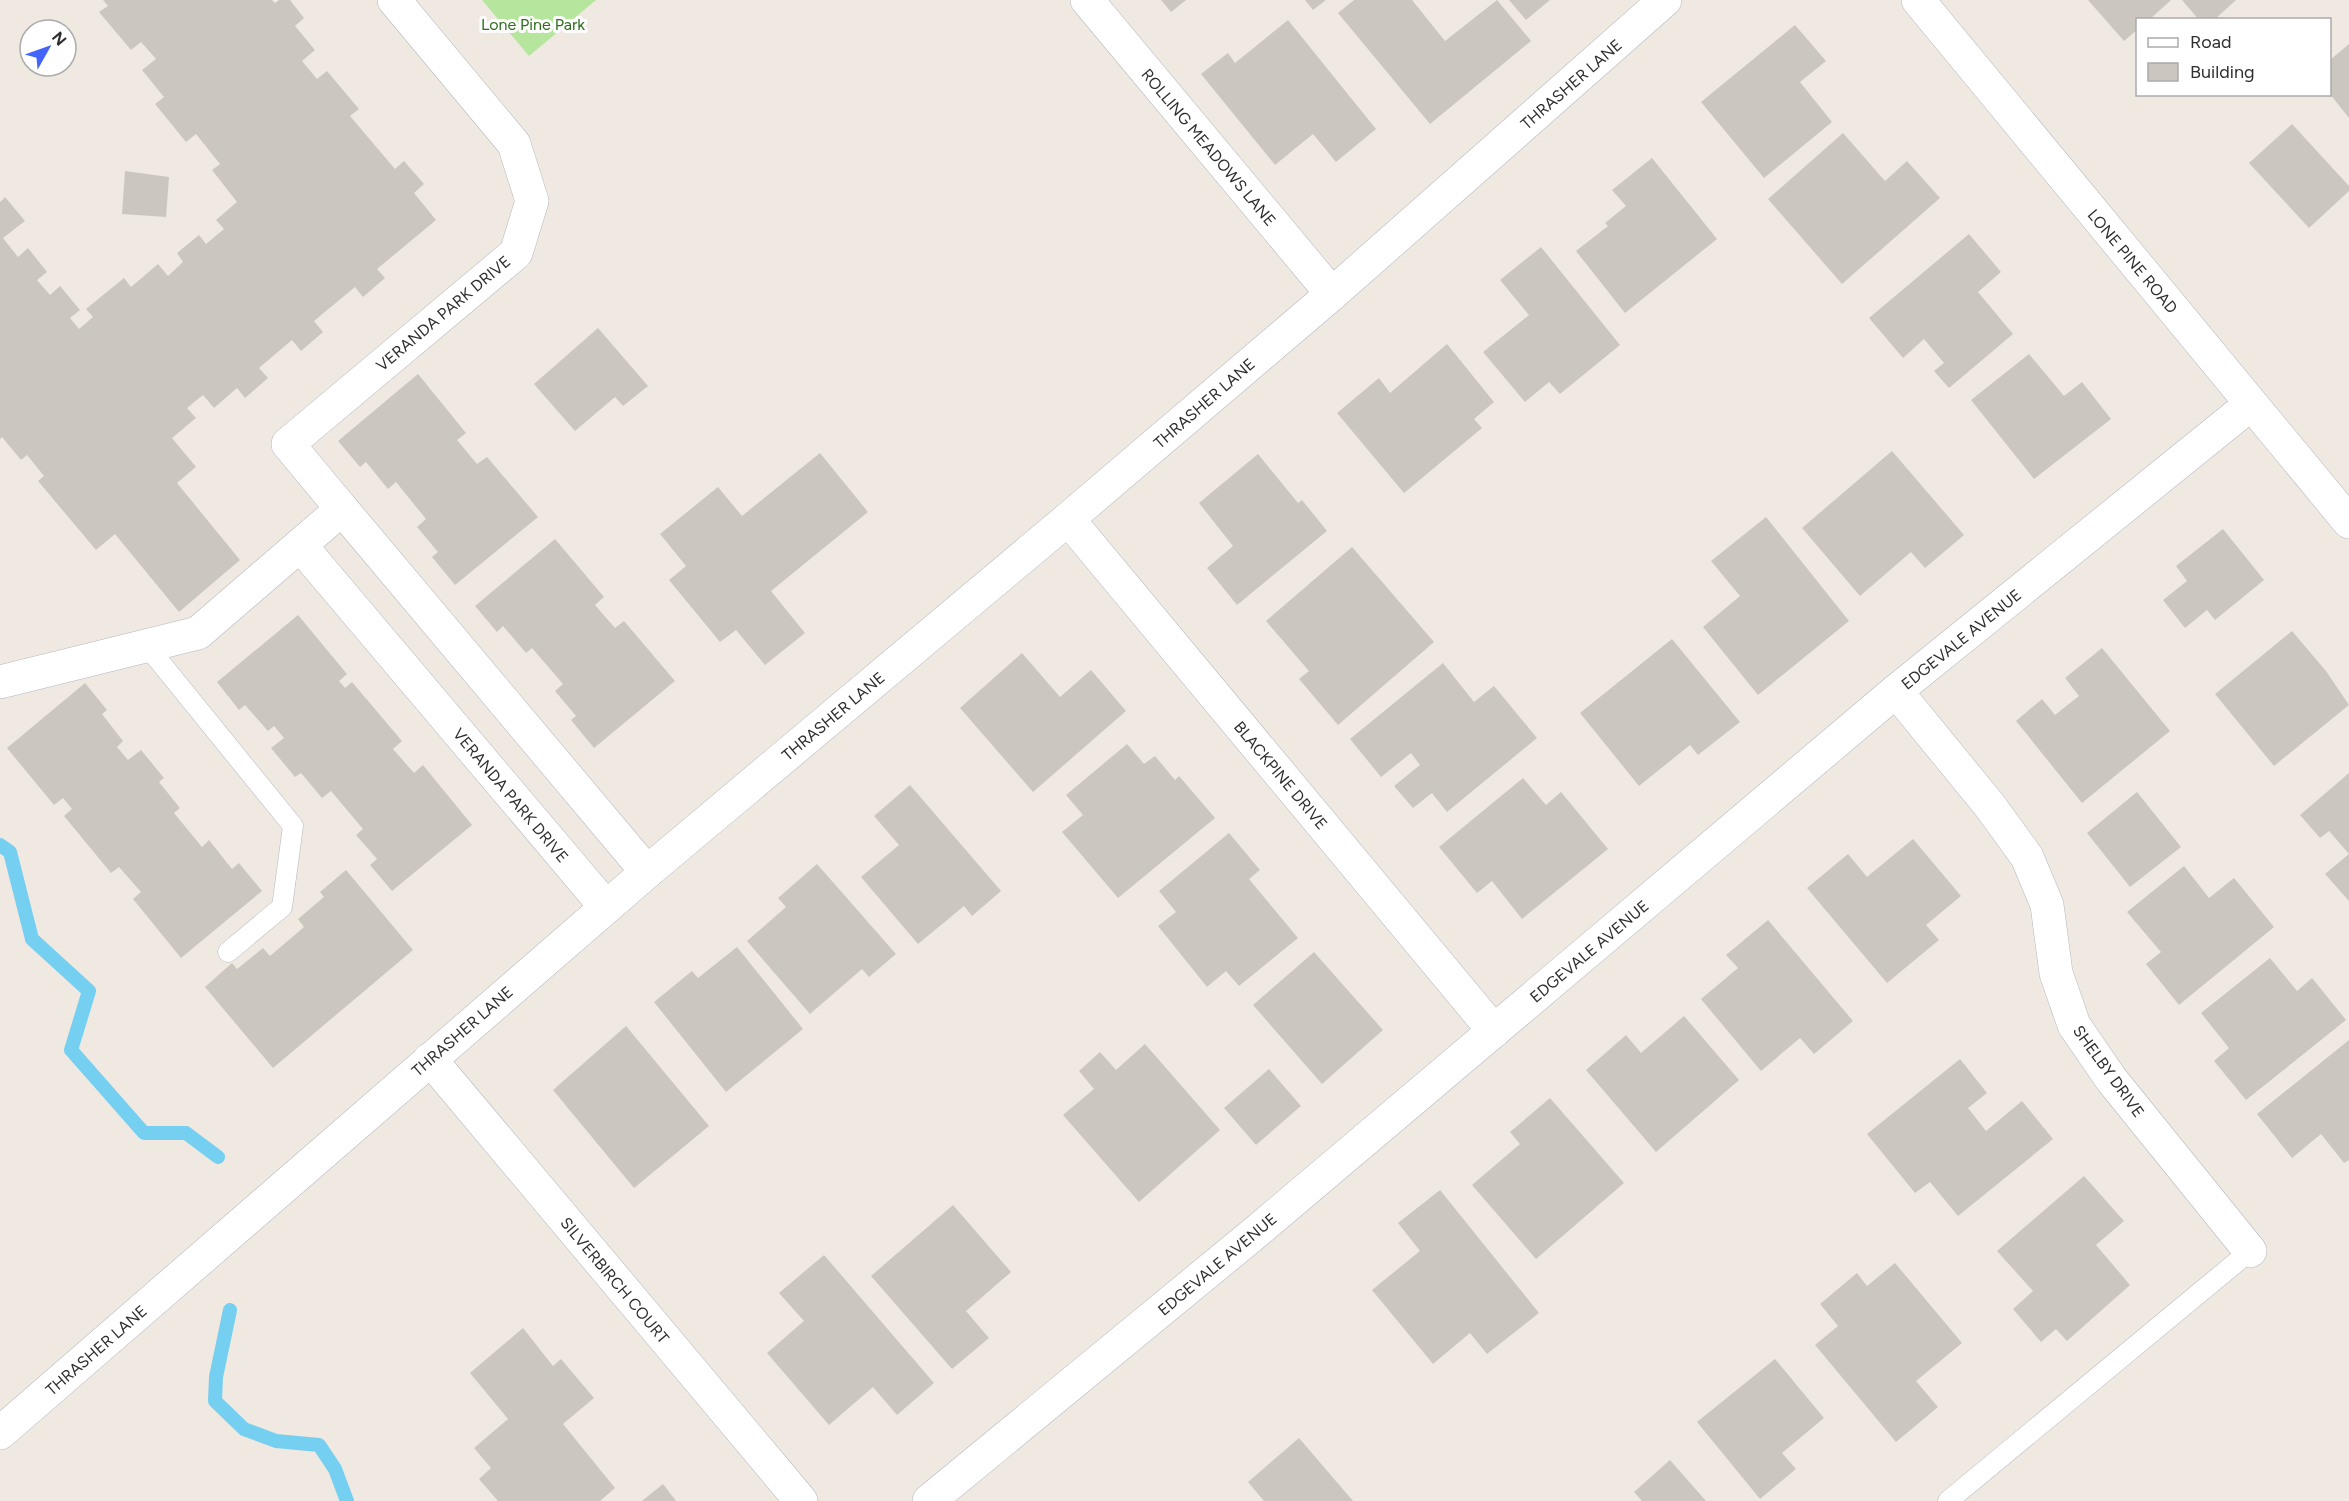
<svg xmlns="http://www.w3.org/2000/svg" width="2349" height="1501" viewBox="0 0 2349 1501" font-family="Figtree,sans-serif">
  <rect width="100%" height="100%" fill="#efe9e1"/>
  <!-- green -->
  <polygon fill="#b6e59e" points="482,0 596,0 529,56"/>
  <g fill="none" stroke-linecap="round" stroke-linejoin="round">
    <!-- stream -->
    <g stroke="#75cff0" stroke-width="14">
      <polyline points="0,845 10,852 32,939 89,991 71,1050 144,1133 186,1133 218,1157"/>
      <polyline points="230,1310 216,1377 215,1401 244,1429 276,1441 319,1445 335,1469 347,1501"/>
    </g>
  </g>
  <!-- building -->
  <g fill="#cbc7bf">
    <polygon points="103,0 272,0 275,3 279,0 290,0 304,18 295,26 315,50 302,61 317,79 327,71 359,109 350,116 395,169 404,161 424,184 414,193 436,220 377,269 385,278 363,297 355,287 314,321 323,332 301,351 292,340 259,368 268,378 245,398 237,388 214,408 203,395 187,408 196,418 172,438 196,467 177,483 240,560 179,612 115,534 96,550 38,481 44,476 27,455 21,460 2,437 0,439 0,202 5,197 25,221 3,238 18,257 28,248 47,272 37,280 50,295 60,286 80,310 70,318 79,329 93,317 86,309 124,278 131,287 158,264 168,276 183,262 177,253 199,235 206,244 224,229 216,220 237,202 212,170 220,164 196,134 186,142 155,104 164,97 142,70 156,59 141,42 131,50 99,12 108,6"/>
    <polygon points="1161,0 1186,0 1171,12"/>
    <polygon points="1305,0 1326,0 1313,10"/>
    <polygon points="1354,0 1412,0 1445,41 1497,0 1531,41 1430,124 1338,13"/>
    <polygon points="1509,0 1550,0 1526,20"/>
    <polygon points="2088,0 2171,0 2149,20 2138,20 2138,29 2124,41"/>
    <polygon points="2182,0 2236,0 2214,20 2199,20"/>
    <polygon points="1288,20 1376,129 1336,162 1313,134 1275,165 1201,74 1228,53 1235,63"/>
    <polygon points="1795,25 1826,61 1800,82 1832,122 1764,178 1701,102"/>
    <polygon points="2349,44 2349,118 2330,94 2330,60"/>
    <polygon points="2292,124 2349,186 2349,191 2309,228 2249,163"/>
    <polygon points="1843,133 1885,181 1907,161 1940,198 1842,284 1768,199"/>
    <polygon points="1652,158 1717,239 1625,313 1576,251 1608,226 1605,223 1626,206 1612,190"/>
    <polygon points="125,171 169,177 166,217 122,214"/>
    <polygon points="1969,234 2001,272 1978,292 2013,334 1949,388 1934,371 1944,363 1924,339 1903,358 1869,318"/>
    <polygon points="1541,247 1620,345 1560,394 1549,382 1525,402 1483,352 1529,315 1500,280"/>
    <polygon points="598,328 648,386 623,406 615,397 575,431 534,384"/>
    <polygon points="1447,344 1494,402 1474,419 1482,428 1404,493 1337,413 1379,378 1390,393"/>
    <polygon points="2029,354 2064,396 2082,382 2111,419 2034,479 1971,400"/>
    <polygon points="418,374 466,433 457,440 477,464 487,457 538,517 455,585 432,557 438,552 417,527 426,519 396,482 388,489 366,462 360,467 338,441"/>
    <polygon points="1892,451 1964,535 1925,568 1911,552 1860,596 1802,528"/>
    <polygon points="820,453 868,512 771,591 805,633 765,665 736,630 720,642 669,580 686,566 660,534 718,487 742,516"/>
    <polygon points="1258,454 1298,503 1302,500 1327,531 1237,605 1207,568 1233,546 1199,503"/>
    <polygon points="1766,517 1849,621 1758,695 1703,627 1740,596 1711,561"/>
    <polygon points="2223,529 2264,580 2215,620 2207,610 2185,628 2163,600 2187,581 2176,566"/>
    <polygon points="555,539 604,597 595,605 615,628 624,621 675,681 594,748 571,720 576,716 555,691 563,684 532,648 526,653 503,626 497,632 475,606"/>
    <polygon points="1352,547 1434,642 1338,725 1299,679 1309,671 1266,621"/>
    <polygon points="298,615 347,674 339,681 345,688 352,682 402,741 393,749 414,773 423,765 472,825 392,891 370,865 377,859 356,835 363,829 331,791 322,798 301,773 295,777 271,748 284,738 274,726 268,731 245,705 239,710 217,682"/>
    <polygon points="2292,631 2326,671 2349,705 2274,766 2215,694"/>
    <polygon points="1672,639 1740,722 1698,755 1690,745 1639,786 1580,713"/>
    <polygon points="2102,648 2170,731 2082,803 2016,721 2042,699 2055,715 2079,696 2065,678"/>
    <polygon points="1022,653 1060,697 1091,670 1126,711 1033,792 960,708"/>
    <polygon points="1443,663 1474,702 1494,686 1537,738 1447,812 1432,793 1413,808 1394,786 1420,765 1411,753 1381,777 1350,739"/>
    <polygon points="85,683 107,710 102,714 123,741 117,747 128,760 141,750 164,778 159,782 180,808 174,813 202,847 209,840 232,869 239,863 262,891 181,958 133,899 141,892 119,867 111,873 64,816 72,809 63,798 54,805 7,748"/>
    <polygon points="1127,744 1144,764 1155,756 1175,780 1179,776 1215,818 1118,898 1062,832 1083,815 1066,795"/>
    <polygon points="2349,773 2349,901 2325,874 2349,854 2329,831 2320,838 2300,815"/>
    <polygon points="1523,778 1546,805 1561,792 1608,849 1522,919 1492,881 1477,893 1439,847"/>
    <polygon points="910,785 1001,891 972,916 964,906 918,944 861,877 899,845 874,816"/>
    <polygon points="2137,792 2181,847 2130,887 2087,833"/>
    <polygon points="1229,833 1260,870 1249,879 1298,938 1239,986 1226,971 1207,987 1158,926 1176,912 1159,891"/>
    <polygon points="1913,839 1961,896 1926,925 1939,940 1887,983 1807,888 1848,854 1867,877"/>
    <polygon points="817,864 896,954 869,977 862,969 810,1014 747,941 786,907 778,898"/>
    <polygon points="2184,866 2209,898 2234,878 2274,927 2179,1005 2146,964 2161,952 2127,912"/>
    <polygon points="346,870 413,950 273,1068 205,987 232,963 237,969 263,948 270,956 304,927 298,919 324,897 320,892"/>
    <polygon points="1768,920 1853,1021 1814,1054 1800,1038 1761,1071 1701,999 1738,968 1726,955"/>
    <polygon points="737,947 803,1029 726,1092 654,1002 692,971 698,978"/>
    <polygon points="1314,952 1383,1030 1322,1084 1253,1005"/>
    <polygon points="2270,958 2297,991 2312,978 2346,1020 2246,1100 2214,1061 2229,1048 2201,1013"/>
    <polygon points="1684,1016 1739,1080 1656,1152 1586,1070 1626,1035 1641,1053"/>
    <polygon points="626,1026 709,1126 634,1188 553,1090"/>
    <polygon points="2349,1040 2349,1160 2344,1163 2321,1134 2292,1158 2257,1114"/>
    <polygon points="1145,1044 1220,1130 1139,1202 1063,1115 1094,1089 1079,1071 1100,1052 1116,1070"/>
    <polygon points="1960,1059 1987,1093 1968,1108 1986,1131 2022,1101 2053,1139 1958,1216 1930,1182 1915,1193 1867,1134"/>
    <polygon points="1269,1069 1301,1106 1256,1145 1224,1108"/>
    <polygon points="1550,1098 1624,1183 1536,1259 1472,1185 1520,1144 1510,1132"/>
    <polygon points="2084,1176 2124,1221 2096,1245 2130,1285 2067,1341 2056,1329 2041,1342 2013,1309 2033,1291 1997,1251"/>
    <polygon points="1440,1190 1539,1313 1487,1354 1470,1333 1433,1364 1372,1290 1420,1251 1398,1223"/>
    <polygon points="953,1205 1011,1272 966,1311 989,1338 952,1369 871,1276"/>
    <polygon points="824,1255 934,1383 897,1415 873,1387 829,1425 767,1353 804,1321 779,1293"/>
    <polygon points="1895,1263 1962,1343 1916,1381 1938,1407 1896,1442 1815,1345 1838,1326 1820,1304 1857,1273 1867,1286"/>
    <polygon points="523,1328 553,1366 561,1359 594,1398 563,1424 615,1488 600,1501 498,1501 479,1479 491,1468 474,1448 508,1419 470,1373"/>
    <polygon points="1775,1359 1824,1418 1782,1453 1796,1469 1760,1499 1697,1422"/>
    <polygon points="1299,1438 1353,1501 1264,1501 1248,1482"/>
    <polygon points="1670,1460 1706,1501 1642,1501 1634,1492"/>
    <polygon points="663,1484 676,1501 642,1501"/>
  </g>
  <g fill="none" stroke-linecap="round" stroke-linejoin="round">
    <defs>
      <g id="lane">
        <polyline points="147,646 293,826 282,907 228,952"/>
        <polyline points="1948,1501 2250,1251"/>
      </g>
      <g id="street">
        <polyline points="1087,0 1332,294"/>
        <polyline points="342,509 647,872"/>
        <polyline points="1068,519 1494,1031"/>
        <polyline points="300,545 606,907"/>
        <polyline points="0,682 198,633 342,509 288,444 516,253 532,201 514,144 394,0"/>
        <polyline points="1896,691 1990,806 2027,857 2047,905 2056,973 2074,1025 2111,1079 2250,1251"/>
        <polyline points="430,1059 801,1501"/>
        <polyline points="0,1433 647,872 1068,519 1332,294 1665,0"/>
        <polyline points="929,1501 1256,1232 1896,691 2251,404"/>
      </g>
      <polyline id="secondary" points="1918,0 2349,522"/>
    </defs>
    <!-- lane casing -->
    <use href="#lane" stroke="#b4b7c1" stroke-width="21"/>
    <!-- street casing -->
    <use href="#street" stroke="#b4b7c1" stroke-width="34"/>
    <!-- secondary casing -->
    <use href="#secondary" stroke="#b4b7c1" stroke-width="34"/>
    <!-- lane -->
    <use href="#lane" stroke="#fff" stroke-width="20"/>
    <!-- street -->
    <use href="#street" stroke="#fff" stroke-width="33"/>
    <!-- secondary -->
    <use href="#secondary" stroke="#fff" stroke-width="33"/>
  </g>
  <g text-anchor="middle" stroke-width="6" stroke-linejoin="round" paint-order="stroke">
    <!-- park labels -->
    <g font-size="16" fill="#2c6e1b" stroke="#fff">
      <text x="533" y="30">Lone Pine Park</text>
    </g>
    <!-- street labels -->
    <g font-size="16" fill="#2e2e2e" stroke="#fff">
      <text transform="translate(1571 84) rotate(-41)" y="6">THRASHER LANE</text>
      <text transform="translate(1209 147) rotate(50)" y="6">ROLLING MEADOWS LANE</text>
      <text transform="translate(2133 261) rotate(50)" y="6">LONE PINE ROAD</text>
      <text transform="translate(443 313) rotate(-40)" y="6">VERANDA PARK DRIVE</text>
      <text transform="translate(1204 403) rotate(-41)" y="6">THRASHER LANE</text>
      <text transform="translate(1961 639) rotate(-39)" y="6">EDGEVALE AVENUE</text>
      <text transform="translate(833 716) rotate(-40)" y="6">THRASHER LANE</text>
      <text transform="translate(1281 775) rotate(50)" y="6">BLACKPINE DRIVE</text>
      <text transform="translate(511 795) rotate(50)" y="6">VERANDA PARK DRIVE</text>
      <text transform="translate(1589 951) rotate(-40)" y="6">EDGEVALE AVENUE</text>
      <text transform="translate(462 1031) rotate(-41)" y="6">THRASHER LANE</text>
      <text transform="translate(2109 1071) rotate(54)" y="6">SHELBY DRIVE</text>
      <text transform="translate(1217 1264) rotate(-40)" y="6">EDGEVALE AVENUE</text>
      <text transform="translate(615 1280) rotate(50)" y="6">SILVERBIRCH COURT</text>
      <text transform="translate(96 1350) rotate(-41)" y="6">THRASHER LANE</text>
    </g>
  </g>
  <!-- legend -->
  <rect x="2136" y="18" width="195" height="78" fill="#ffffff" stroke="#ababab" stroke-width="1.5"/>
  <rect x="2148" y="38" width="30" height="9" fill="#ffffff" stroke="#ababab" stroke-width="1.5"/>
  <text x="2190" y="48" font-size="18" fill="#2e2e2e">Road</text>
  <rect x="2148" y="63" width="30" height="18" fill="#cbc7bf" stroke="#ababab" stroke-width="1.5"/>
  <text x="2190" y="78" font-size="18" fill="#2e2e2e">Building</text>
  <!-- north arrow -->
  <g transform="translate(48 48) rotate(50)"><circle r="28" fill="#ffffff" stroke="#ababab" stroke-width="1.5"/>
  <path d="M0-4.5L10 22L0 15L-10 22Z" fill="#4264fb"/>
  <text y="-9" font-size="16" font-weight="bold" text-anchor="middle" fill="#2e2e2e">N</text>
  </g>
</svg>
